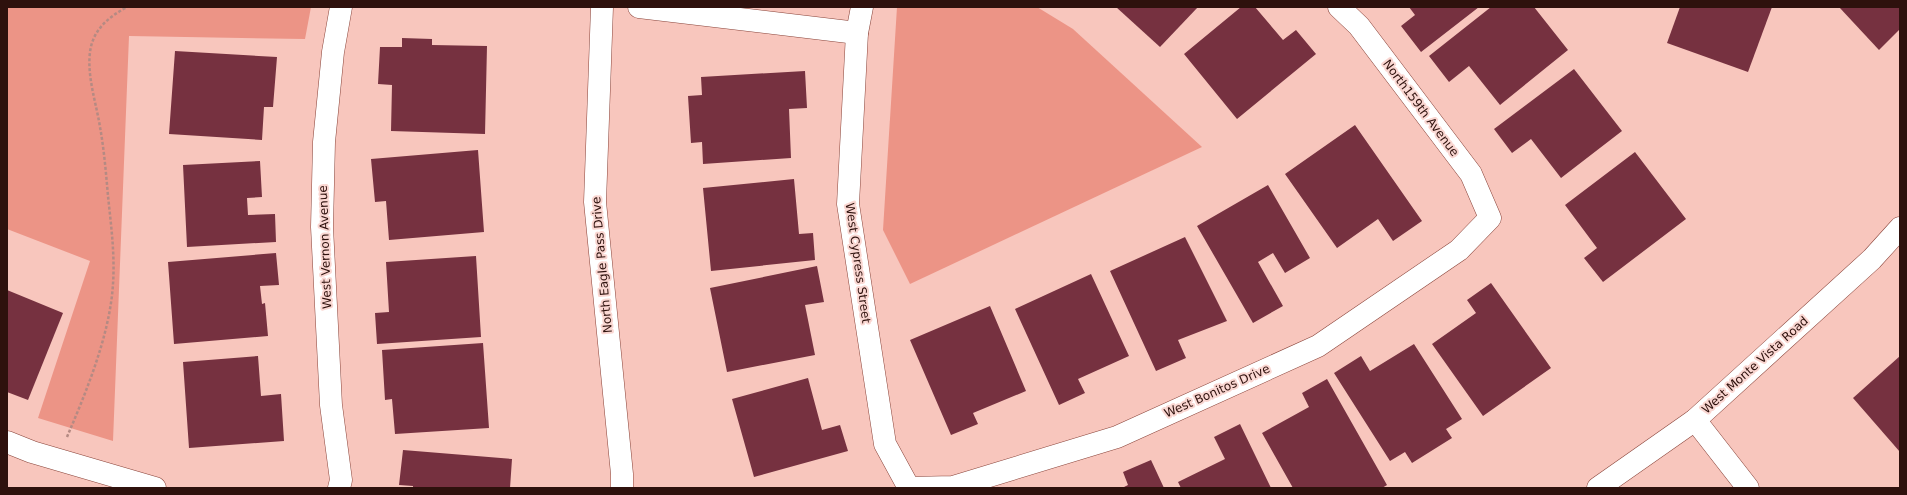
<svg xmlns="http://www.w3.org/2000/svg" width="1907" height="495" viewBox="0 0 1907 495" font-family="'DejaVu Sans',sans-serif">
  <rect width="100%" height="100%" fill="#f8c6bd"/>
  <!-- green -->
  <g fill="#ec9486">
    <polygon points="7,7 311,7 305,39 129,36 113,441 38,418 90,261 7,229"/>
    <polygon points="897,7 1037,7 1073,29 1202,147 910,284 883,230"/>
  </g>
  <!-- building -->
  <g fill="#763140">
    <polygon points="1116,7 1198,7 1160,47"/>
    <polygon points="1241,7 1255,7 1283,40 1296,30 1316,54 1237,119 1184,54"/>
    <polygon points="1409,7 1479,7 1421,52 1401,26 1415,15"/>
    <polygon points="1491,7 1534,7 1568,50 1500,105 1469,66 1449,82 1429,56"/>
    <polygon points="1680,7 1772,7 1748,72 1667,43"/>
    <polygon points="1839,7 1900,7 1900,29 1879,50"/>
    <polygon points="402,38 432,39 432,45 487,46 485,134 391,131 392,85 378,84 380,47 402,47"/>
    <polygon points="175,51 277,57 273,107 264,107 262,140 169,134"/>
    <polygon points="1574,69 1622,131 1561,178 1531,139 1512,153 1494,129"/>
    <polygon points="805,71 807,108 789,109 791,158 703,164 702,142 691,143 688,96 702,95 701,77"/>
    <polygon points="1355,125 1422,221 1393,241 1378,219 1337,248 1285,174"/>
    <polygon points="478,150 484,232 389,240 386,201 375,202 371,159"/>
    <polygon points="1635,152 1686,219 1603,282 1584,258 1597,248 1565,205"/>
    <polygon points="260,161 262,197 247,198 248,215 275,214 276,242 187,247 183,165"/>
    <polygon points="794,179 799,234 813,233 815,260 711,271 703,188"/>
    <polygon points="1268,185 1310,258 1285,273 1273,253 1258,262 1283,306 1253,323 1197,226"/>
    <polygon points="1185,237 1227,321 1178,340 1186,358 1156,371 1110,271"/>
    <polygon points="276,253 279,285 260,286 262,304 265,303 268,336 174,344 168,262"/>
    <polygon points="476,256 481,337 377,344 375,313 389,312 386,262"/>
    <polygon points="817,266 824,302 805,305 815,355 727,372 710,288"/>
    <polygon points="1091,274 1129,356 1078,379 1085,393 1059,405 1015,309"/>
    <polygon points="1491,283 1551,368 1483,416 1432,344 1476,313 1467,300"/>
    <polygon points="7,290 63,313 28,400 7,392"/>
    <polygon points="990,306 1026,391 973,413 978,424 951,435 910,340"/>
    <polygon points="483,343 489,428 395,434 392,399 385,400 382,350"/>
    <polygon points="1414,344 1462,419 1446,429 1452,438 1412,463 1405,452 1390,461 1334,373 1361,356 1370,371"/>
    <polygon points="258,356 261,396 281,394 284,441 189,448 183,362"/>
    <polygon points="1900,356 1900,452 1853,398"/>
    <polygon points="808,378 822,430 840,425 848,451 754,477 732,399"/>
    <polygon points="1327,379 1387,485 1382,488 1293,488 1262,433 1309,407 1302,393"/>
    <polygon points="1240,424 1271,488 1181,488 1178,482 1225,459 1214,437"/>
    <polygon points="403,450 512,459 510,488 413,488 413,486 399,485"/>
    <polygon points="1151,460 1164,488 1122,488 1128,485 1123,472"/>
  </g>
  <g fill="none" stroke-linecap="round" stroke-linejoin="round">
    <defs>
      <g id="street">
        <polyline points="602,7 595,202 622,474 622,488"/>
        <polyline points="639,7 857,33"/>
        <polyline points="862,7 857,33 848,204 885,444 909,488 953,487 1117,437 1318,346 1459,250 1490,218 1471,174 1359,26 1339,7"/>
        <polyline points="7,442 32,452 155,488"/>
        <polyline points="339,488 341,480 331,405 322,227 324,142 333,52 341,7"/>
      </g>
      <g id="secondary">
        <polyline points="1695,420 1748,488"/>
        <polyline points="1598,488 1695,420 1872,259 1900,228"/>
      </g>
    </defs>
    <!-- street casing -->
    <use href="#street" stroke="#894339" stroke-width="23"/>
    <!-- secondary casing -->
    <use href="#secondary" stroke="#894339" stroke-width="23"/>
    <!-- path -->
    <path stroke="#b58a83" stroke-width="2.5" stroke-dasharray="3 2" stroke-linecap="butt" d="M67 437C87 390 110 334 113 284 115 254 111 225 108 196 106 173 104 149 100 127 96 102 87 77 90 52 93 29 109 17 127 7"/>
    <!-- street -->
    <use href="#street" stroke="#fff" stroke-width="22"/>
    <!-- secondary -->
    <use href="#secondary" stroke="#fff" stroke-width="22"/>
  </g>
  <g text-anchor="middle" stroke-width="4" stroke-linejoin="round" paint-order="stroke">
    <!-- street labels -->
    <g font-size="12" fill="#2e110d" stroke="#fad7d2">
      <text transform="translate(1421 108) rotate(53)" y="4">North159th Avenue</text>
      <text transform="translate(325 247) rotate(-92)" y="4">West Vernon Avenue</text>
      <text transform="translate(858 263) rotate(82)" y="4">West Cypress Street</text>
      <text transform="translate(602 265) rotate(-95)" y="4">North Eagle Pass Drive</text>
      <text transform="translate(1755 365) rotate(-42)" y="4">West Monte Vista Road</text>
      <text transform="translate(1217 391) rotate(-24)" y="4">West Bonitos Drive</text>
    </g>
  </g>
  <!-- border -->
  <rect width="1907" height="495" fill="none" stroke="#2e110d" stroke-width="16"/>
</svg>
